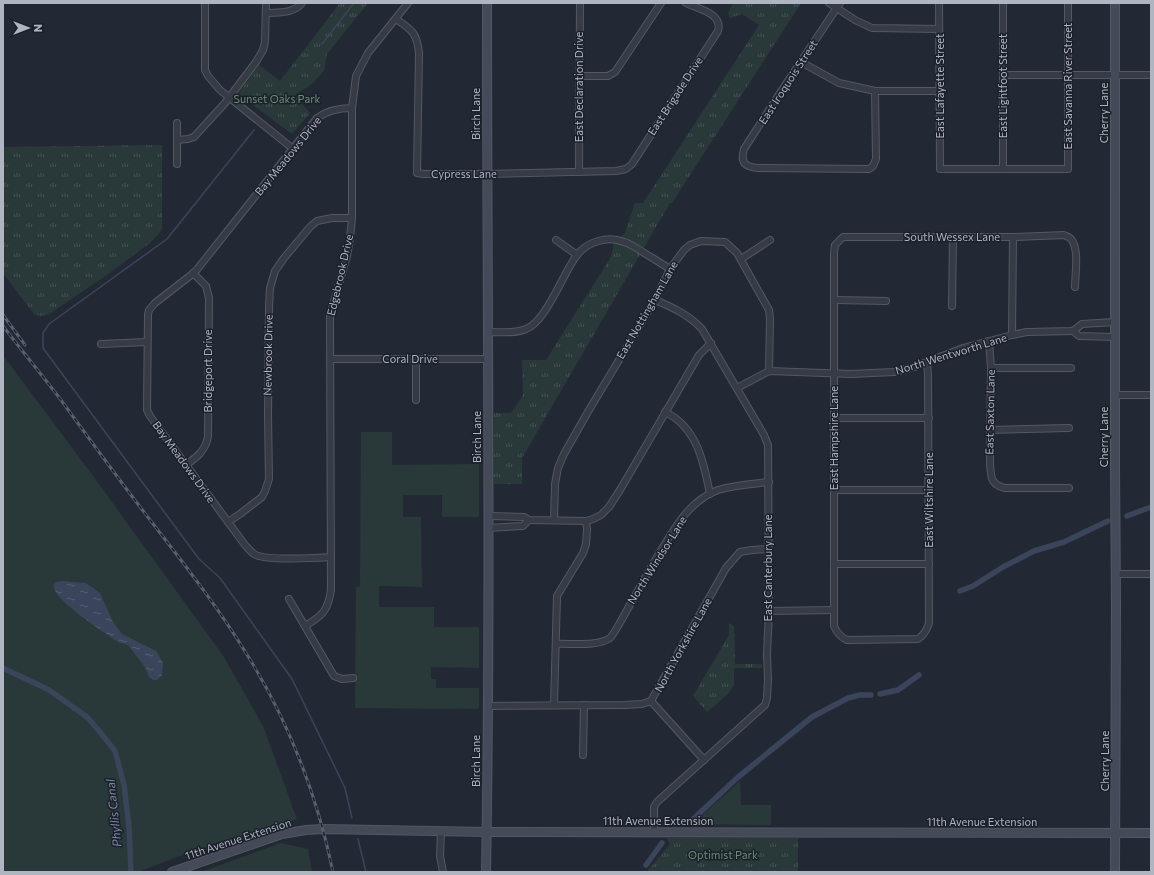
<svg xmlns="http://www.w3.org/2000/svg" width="1154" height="875" viewBox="0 0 1154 875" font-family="Commissioner,sans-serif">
  <defs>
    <pattern id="park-tufts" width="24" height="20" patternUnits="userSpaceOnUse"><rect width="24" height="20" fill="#293839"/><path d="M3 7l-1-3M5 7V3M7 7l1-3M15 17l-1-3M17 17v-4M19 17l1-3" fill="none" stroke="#465354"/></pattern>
    <pattern id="water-ripples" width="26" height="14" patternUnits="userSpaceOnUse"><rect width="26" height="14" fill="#3a455b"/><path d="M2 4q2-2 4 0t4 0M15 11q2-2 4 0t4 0" fill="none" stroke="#545e71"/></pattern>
  </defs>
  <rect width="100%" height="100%" fill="#232934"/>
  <!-- green -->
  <g fill="#293839">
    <polygon points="3,355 99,484 224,657 263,726 297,819 193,851 138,872 3,872"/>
    <polygon points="361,432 392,432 392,465 479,464 479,517 442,517 442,495 403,495 403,517 421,517 422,587 379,586 379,607 434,607 434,627 479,627 479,668 431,667 431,679 436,679 436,688 479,688 479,709 355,708 356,587 360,586"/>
    <polygon points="740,781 741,805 771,805 771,825 695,824 696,821"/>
    <polygon points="281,843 308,849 312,872 201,872"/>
  </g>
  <!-- park -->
  <g fill="url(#park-tufts)">
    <polygon points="340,3 368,3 327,54 324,71 312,84 295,95 310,113 292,134 238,94 259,65 280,81"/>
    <polygon points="733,3 801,3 672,203 670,203 522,458 522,484 494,484 494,413 511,413 523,395 522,360 546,360 611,257 614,242 625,233 635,203 643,203 759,25 742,14 730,18 728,13"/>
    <polygon points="162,145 162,230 151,242 107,275 49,314 41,316 34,314 3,273 3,147"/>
    <polygon points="729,623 734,626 735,664 762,664 762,668 734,668 734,685 728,694 707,712 693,696 729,635"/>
    <polygon points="667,838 798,838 798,872 648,872 648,869 650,868 670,844"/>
  </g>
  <!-- water -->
  <path fill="url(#water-ripples)" d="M62 581 86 583 100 593 113 622 122 634 156 651 163 663 162 675 157 680H153L149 677 145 667 128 645 118 642C105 633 57 602 54 588 53 585 54 584 56 582Z"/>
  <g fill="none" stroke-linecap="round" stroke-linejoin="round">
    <!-- stream -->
    <g stroke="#3a455b" stroke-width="1.5">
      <polyline points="322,44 354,3"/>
      <polyline points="254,130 167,239 49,324 43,333 43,348 199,559 220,578 292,679 345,788 352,818"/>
      <polyline points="358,839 366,872"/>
    </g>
    <!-- canal -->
    <g stroke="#3a455b" stroke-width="5.5">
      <polyline points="1127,516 1151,507"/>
      <polyline points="960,591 973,586 1003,567 1034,551 1064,542 1108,521"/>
      <polyline points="3,668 49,690 87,717 100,732 115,751 124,785 129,827 131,872"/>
      <polyline points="880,694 898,690 919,675"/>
      <polyline points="689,823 737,778 812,717 848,698 860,695 871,695"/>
      <polyline points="646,865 662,843"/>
    </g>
    <defs>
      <g id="street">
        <polyline points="205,3 205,70 208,76 220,90 292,148"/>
        <polyline points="829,3 855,20 872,28 939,29"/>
        <path d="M840 3 780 93 744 149C740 163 745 167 758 168L869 169 873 166 876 159 875 91"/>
        <polyline points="939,3 940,169 1068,169 1068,3"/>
        <polyline points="1003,3 1003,169"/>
        <path d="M266 13C279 12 293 14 302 3"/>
        <path d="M396 19C412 30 417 33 419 53L417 173 424 174H487L616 171 626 169 632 164 718 31C723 13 698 9 686 3"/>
        <polyline points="801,62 839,83 875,91 940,91"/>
        <polyline points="1003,75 1151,75"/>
        <polyline points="580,76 608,76 615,72 661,3"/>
        <polyline points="177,140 188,139 194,137 225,103 256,62 263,50 265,42 266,3"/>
        <polyline points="177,164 177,123"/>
        <polyline points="579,172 580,3"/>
        <polyline points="556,240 577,255"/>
        <polyline points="741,259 770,240"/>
        <polyline points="834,300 886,301"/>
        <polyline points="952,306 953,237"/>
        <polyline points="1073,331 1079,336 1115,337"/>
        <path d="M489 332C500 332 515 334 526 329 546 322 563 273 577 255 587 242 608 235 624 242 629 243 634 247 638 249 649 256 659 262 670 269"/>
        <polyline points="1012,335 1013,237"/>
        <path d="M989 341 991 368 990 463C991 476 990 485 1005 488H1069"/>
        <polyline points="101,344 147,342"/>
        <polyline points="331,359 488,359"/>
        <polyline points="416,359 416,400"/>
        <path d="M927 362 928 374 929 623C927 630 924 635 918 639L847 640C840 637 837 633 834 626V252L835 245 843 237H1013L1064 235C1066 236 1069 237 1070 238 1080 247 1075 274 1075 287"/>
        <polyline points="991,368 1071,368"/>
        <polyline points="737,388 769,371 851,374 894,372 914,367 963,348 1012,335 1027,332 1073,331 1082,324 1115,322"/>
        <polyline points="1115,395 1151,395"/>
        <path d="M665 412C697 427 704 463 710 494"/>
        <polyline points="834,418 929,418"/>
        <polyline points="990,430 1069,428"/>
        <path d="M186 465C197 457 205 451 208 437L209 298 206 286 193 273"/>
        <polyline points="834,490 929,490"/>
        <polyline points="488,516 524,517 529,520 586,521 593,519 601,515 609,507 620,490 699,355 711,343"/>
        <polyline points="554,520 555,484 558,468 564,454 589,410 655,300 670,269 684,250 690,245 701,241 725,242 737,253 769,310 770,319 769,371"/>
        <polyline points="228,522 240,514 262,497 265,491 269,479 268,415 269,308 270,288 275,271 284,258 310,227 317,221 332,218 352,218"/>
        <polyline points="488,528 523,526 529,520"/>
        <path d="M331 557C315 558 265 561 254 554 250 551 248 548 245 545L150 416 147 410 148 315 149 310 155 303 195 272 317 118C328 110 339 108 352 108"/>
        <polyline points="834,564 929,564"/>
        <polyline points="1116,574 1151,574"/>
        <polyline points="289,599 334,676 342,679 353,678"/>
        <polyline points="769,611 834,610"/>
        <path d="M305 626C322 616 328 611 331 590L330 316 347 256 350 239 352 218V108L356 76 368 53 408 3"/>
        <path d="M556 644C571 643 597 647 610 638 614 635 628 608 632 601 642 584 651 566 662 549 676 525 691 500 718 490 734 485 752 484 769 482"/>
        <polyline points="651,701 704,760"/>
        <polyline points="554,705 557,596 583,553 586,544 587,529 586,521"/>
        <polyline points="488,706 625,705 642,704 651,701 726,568 740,552 752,550 768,549"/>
        <polyline points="583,755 584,705"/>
        <polyline points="441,831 440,856 443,872"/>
        <path d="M654 832V807L657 802 765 705 767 698 768 679 767 654 769 611 768 445 764 435 702 329C689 315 672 307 655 300"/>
      </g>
      <g id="secondary">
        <polyline points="172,872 282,834 306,830 323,829 487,832 1151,833"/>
        <path d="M486 872C491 582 487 293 487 3"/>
        <polyline points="1115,872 1116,604 1115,465 1115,3"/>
      </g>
    </defs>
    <!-- street casing -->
    <use href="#street" stroke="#535863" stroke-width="8"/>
    <!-- secondary casing -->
    <use href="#secondary" stroke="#535863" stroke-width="10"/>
    <!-- street -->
    <use href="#street" stroke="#363b45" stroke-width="6"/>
    <!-- secondary -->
    <use href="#secondary" stroke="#444a57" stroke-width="8"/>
    <defs>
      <g id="rail">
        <polyline points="3,315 25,345"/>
        <path d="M3 326C22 351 42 375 61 400 85 433 109 466 134 499 172 549 213 599 246 653 288 720 317 795 333 872"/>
      </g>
    </defs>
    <!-- rail casing -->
    <use href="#rail" stroke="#5a606e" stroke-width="3"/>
    <!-- rail -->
    <use href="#rail" stroke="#1b202a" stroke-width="1.5" stroke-dasharray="4.5" stroke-linecap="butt"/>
  </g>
  <g text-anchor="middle" stroke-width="3" stroke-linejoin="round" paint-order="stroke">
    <!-- street labels -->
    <g font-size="11" fill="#b0b5c2" stroke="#1b202a">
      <text transform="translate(788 82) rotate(-57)" y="4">East Iroquois Street</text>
      <text transform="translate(940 86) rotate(-90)" y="4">East Lafayette Street</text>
      <text transform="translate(1003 86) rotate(-90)" y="4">East Lightfoot Street</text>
      <text transform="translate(1068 86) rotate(-90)" y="4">East Savanna River Street</text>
      <text transform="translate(579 87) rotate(-90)" y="4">East Declaration Drive</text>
      <text transform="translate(675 96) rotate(-57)" y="4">East Brigade Drive</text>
      <text transform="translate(1104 113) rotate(-90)" y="4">Cherry Lane</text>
      <text transform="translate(476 114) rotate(-90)" y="4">Birch Lane</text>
      <text transform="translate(288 156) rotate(-51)" y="4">Bay Meadows Drive</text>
      <text x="464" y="178">Cypress Lane</text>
      <text x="952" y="241">South Wessex Lane</text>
      <text transform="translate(340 275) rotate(-77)" y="4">Edgebrook Drive</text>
      <text transform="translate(647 310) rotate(-60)" y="4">East Nottingham Lane</text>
      <text transform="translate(951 354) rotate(-17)" y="4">North Wentworth Lane</text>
      <text transform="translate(268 355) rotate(-89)" y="4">Newbrook Drive</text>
      <text x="410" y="363">Coral Drive</text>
      <text transform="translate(208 371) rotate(-90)" y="4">Bridgeport Drive</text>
      <text transform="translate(990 412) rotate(-89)" y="4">East Saxton Lane</text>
      <text transform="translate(477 437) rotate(-90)" y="4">Birch Lane</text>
      <text transform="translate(1104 437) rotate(-90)" y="4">Cherry Lane</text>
      <text transform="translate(834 438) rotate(-90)" y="4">East Hampshire Lane</text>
      <text transform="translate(184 462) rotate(54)" y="4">Bay Meadows Drive</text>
      <text transform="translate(929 500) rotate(-90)" y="4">East Wiltshire Lane</text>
      <text transform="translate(657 560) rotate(-58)" y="4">North Windsor Lane</text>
      <text transform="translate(768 568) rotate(-90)" y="4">East Canterbury Lane</text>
      <text transform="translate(683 645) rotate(-61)" y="4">North Yorkshire Lane</text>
      <text transform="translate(476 761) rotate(-90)" y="4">Birch Lane</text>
      <text transform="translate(1105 761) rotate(-90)" y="4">Cherry Lane</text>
      <text x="658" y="825">11th Avenue Extension</text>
      <text x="982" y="826">11th Avenue Extension</text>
      <text transform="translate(238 839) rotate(-18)" y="4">11th Avenue Extension</text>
    </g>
    <!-- park labels -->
    <g font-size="11" fill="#6b8f77" stroke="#1b202a">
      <text x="277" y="103">Sunset Oaks Park</text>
      <text x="723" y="859">Optimist Park</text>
    </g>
    <!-- water labels -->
    <g font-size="12" font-style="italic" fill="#7c8aa6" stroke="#1b202a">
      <text transform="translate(114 813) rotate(-96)" y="4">Phyllis Canal</text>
    </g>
  </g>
  <!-- border -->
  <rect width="1154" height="875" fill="none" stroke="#b0b5c2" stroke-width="8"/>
  <!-- north arrow -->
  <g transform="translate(28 28) rotate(90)" stroke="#1b202a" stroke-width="3" paint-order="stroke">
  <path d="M0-3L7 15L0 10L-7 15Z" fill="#b0b5c2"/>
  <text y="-6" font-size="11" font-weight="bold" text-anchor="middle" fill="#b0b5c2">N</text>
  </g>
</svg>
